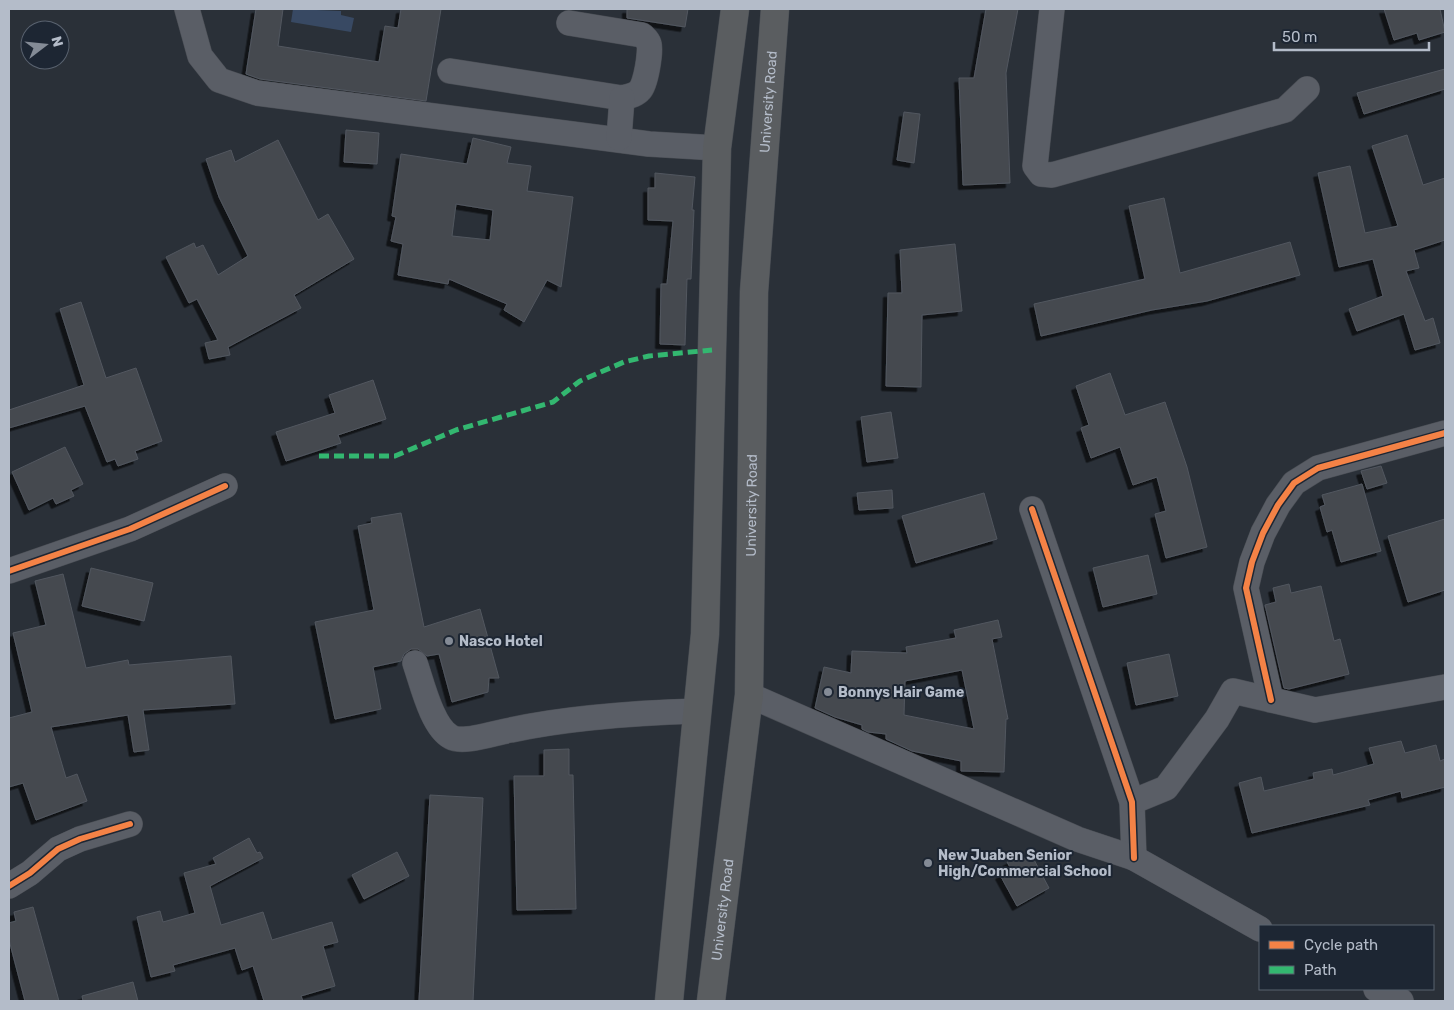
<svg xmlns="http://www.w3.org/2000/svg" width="1454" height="1010" viewBox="0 0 1454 1010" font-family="Rubik,sans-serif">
  <defs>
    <filter id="shadow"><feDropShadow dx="-4.5" dy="4.5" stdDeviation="0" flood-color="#0009"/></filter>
  </defs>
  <rect width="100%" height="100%" fill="#2a3038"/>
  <!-- water -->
  <polygon fill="#384963" points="293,9 341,11 341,15 354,18 351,32 291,22"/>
  <!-- building -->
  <g fill="#444950" stroke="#52575f" fill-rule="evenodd" filter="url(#shadow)">
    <polygon points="256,9 283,9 278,46 379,62 385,26 398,28 401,9 441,9 426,101 260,79 246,74"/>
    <polygon points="627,9 688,9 685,27 627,18"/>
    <polygon points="986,9 1018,9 1006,73 1010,183 963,185 959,78 974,78"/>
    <polygon points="1384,9 1440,9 1445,32 1419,40 1417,33 1394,40"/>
    <polygon points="1445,69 1445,89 1364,114 1357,93"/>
    <polygon points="904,112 920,114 914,163 897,160"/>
    <polygon points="346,130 379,133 377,164 344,162"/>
    <polygon points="1407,135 1423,185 1445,178 1445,240 1414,250 1419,268 1406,271 1425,321 1433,318 1440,343 1415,350 1404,314 1357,331 1349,309 1383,296 1373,259 1339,267 1318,173 1350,166 1365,233 1398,226 1372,146"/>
    <path d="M473 138 511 147 507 163 531 166 527 191 573 197 561 287 547 280 524 322 504 310 507 304 449 279 448 284 398 275 403 244 391 241 396 217 392 216 401 154 467 164ZM456 204 493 210 490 240 452 236Z"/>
    <polygon points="278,140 318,220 328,214 354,259 294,295 301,308 228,347 230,355 209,359 205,343 218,340 197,299 189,303 166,257 194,243 196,248 203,245 218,275 248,256 219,197 206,159 231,150 235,162"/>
    <polygon points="655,173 695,177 692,210 694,210 691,279 687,279 685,345 660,344 661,284 667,284 673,221 648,220 648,188 655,188"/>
    <polygon points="1164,198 1180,273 1290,242 1300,275 1207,301 1152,310 1041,336 1034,304 1145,279 1129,206"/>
    <polygon points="955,244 962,311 922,315 921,387 886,386 888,293 902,293 900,250"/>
    <polygon points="81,302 106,378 136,368 162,441 135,451 138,459 118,466 115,459 107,462 85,406 9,428 9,410 84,385 60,309"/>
    <polygon points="1110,373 1125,415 1165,402 1187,467 1207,547 1166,558 1155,514 1166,511 1157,477 1133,485 1120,447 1091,458 1081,428 1089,425 1076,386"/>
    <polygon points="373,380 386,419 338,435 341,443 286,461 276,432 335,413 329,395"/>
    <polygon points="891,412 898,458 867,462 861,417"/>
    <polygon points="65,447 83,484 71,490 74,496 56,504 53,498 29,510 12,472"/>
    <polygon points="1381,466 1387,483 1367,489 1361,471"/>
    <polygon points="1362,484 1381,551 1341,562 1332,530 1327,532 1320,507 1325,505 1322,495"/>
    <polygon points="892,490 893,508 859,510 857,493"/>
    <polygon points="984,493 997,539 916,563 902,516"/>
    <polygon points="401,513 424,627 480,609 499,678 489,678 488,692 452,702 439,654 427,656 418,649 411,649 404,654 401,661 373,667 381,709 335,719 315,622 374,610 358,526 372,523 371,518"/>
    <polygon points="1445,519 1445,590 1408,602 1388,536"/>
    <polygon points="1148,555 1157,594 1103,607 1093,568"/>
    <polygon points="91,568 153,583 144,621 82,606"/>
    <polygon points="63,574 86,668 128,660 129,665 231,656 235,704 143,710 149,750 134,752 128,715 51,727 66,778 77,774 87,801 36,820 23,783 9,787 9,718 32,712 13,633 46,625 35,581"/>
    <polygon points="1289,584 1291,593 1321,586 1334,641 1340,639 1349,674 1289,689 1284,688 1265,605 1276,602 1273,588"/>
    <path d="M998 620 1002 637 992 639 1008 719H1006L1004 772 961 771V761L912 751 886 739V734L868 732 862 729V725L835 717 815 708 824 667 851 673 852 651 907 653 906 647 956 638 954 630ZM962 670 974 729 904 715 905 681Z"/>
    <polygon points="1169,654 1178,696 1136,705 1127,663"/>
    <polygon points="1401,741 1405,753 1436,745 1440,761 1445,759 1445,787 1402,798 1401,791 1368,800 1370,805 1252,833 1239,783 1261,777 1264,791 1314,779 1313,773 1332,769 1333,775 1374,764 1369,748"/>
    <polygon points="569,749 569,775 573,775 576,909 517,910 514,776 544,776 544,750"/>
    <polygon points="430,795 483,798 473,1001 419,1001"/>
    <polygon points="249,838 257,853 260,852 263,858 210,886 221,925 263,912 272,940 332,922 338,942 323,946 335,986 301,996 303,1001 264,1001 253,966 242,970 235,948 173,965 175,971 151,977 137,917 160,911 163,922 195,913 184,873 216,864 213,858"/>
    <polygon points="397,852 409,876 364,899 352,875"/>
    <polygon points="1022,854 1025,860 1032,856 1049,888 1017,906 1000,875 1011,869 1007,862"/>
    <polygon points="33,907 59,1001 25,1001 9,940 9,923 16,921 14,912"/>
    <polygon points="133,982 138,1001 83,1001 82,996"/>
  </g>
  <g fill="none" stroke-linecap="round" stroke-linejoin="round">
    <defs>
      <g id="minor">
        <polyline points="187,9 200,56 219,80 257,93 649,144 717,148"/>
        <polyline points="1052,9 1035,166 1041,174 1052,175 1285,110 1307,89"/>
        <path d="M450 71 622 98C629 96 636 95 640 90 646 84 651 51 649 44 648 40 645 38 642 35L569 23"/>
        <polyline points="619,138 622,98"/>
        <polyline points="1032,509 1132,802 1134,858"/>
        <polyline points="9,571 130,529 225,486"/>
        <path d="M415 663C422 683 432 727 451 737 463 744 497 732 511 730 571 717 635 713 697 711"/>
        <polyline points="749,695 1077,839 1134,858 1260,929"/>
        <polyline points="1271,700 1246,588 1252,562 1263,533 1278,505 1294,483 1318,468 1445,433"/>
        <polyline points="1132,802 1166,788 1217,719 1233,691 1315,710 1445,687"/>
        <polyline points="9,886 30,873 58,849 80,839 130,824"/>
        <polyline points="1376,989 1401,1001"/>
      </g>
      <g id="highway">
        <polyline points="669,1001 705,634 717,148 735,9"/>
        <path id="s1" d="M711 1001 749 695 754 292 775 9"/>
      </g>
    </defs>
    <!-- minor casing -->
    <use href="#minor" stroke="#484c53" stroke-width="26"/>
    <!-- highway casing -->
    <use href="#highway" stroke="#474c53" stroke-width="29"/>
    <!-- minor -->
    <use href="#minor" stroke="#5a5e66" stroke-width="25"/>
    <!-- highway -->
    <use href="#highway" stroke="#5a5d60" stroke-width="28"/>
    <!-- quiet -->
    <polyline stroke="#33b770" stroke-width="5" stroke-dasharray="10 5" stroke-linecap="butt" points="319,456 395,456 456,430 553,402 580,381 624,362 649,356 712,350"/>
    <defs>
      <g id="cycleway">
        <polyline points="1032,509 1132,802 1134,858"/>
        <polyline points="9,571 130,529 225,486"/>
        <polyline points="1271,700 1246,588 1252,562 1263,533 1278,505 1294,483 1318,468 1445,433"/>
        <polyline points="9,886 30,873 58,849 80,839 130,824"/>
      </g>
    </defs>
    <!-- cycleway casing -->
    <use href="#cycleway" stroke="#1d2633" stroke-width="9"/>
    <!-- cycleway -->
    <use href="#cycleway" stroke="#f48246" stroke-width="6"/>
  </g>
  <!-- markers -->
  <g fill="#848b96" stroke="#1d2633" stroke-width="2">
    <circle cx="449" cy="641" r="5"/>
    <circle cx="828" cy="692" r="5"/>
    <circle cx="928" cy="863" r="5"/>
  </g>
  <g text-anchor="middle" stroke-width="4" stroke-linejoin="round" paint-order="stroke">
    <!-- street labels -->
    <g font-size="14" fill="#b4bcc9" stroke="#1d2633">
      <text dy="5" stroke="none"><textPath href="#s1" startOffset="902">University Road</textPath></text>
      <text dy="5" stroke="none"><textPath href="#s1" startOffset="498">University Road</textPath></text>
      <text dy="5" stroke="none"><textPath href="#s1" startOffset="92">University Road</textPath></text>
    </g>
    <!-- poi labels -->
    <g font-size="14" font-weight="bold" fill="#b4bcc9" stroke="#1d2633" text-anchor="start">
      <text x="459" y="646">Nasco Hotel</text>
      <text x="838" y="697">Bonnys Hair Game</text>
      <text x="938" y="860">New Juaben Senior<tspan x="938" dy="16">High/Commercial School</tspan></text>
    </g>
  </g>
  <!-- border -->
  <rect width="1454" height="1010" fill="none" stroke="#b4bcc9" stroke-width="20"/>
  <!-- legend -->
  <rect x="1259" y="925" width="175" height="65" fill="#1d2633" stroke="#59626f"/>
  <rect x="1269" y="941" width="25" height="8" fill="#f48246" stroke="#59626f"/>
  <text x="1304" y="950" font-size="15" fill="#b4bcc9">Cycle path</text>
  <rect x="1269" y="966" width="25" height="8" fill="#33b770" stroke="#59626f"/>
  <text x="1304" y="975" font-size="15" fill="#b4bcc9">Path</text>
  <!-- north arrow -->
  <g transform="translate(45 45) rotate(74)"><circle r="24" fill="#1d2633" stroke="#59626f"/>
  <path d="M0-4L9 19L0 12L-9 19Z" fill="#848b96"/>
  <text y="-8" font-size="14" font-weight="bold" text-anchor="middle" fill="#b4bcc9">N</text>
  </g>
  <!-- scale -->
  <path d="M1274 42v8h155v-8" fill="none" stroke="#b4bcc9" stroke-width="2.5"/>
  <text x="1282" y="42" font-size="15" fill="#b4bcc9" stroke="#1d2633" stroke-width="4" paint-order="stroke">50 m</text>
</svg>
